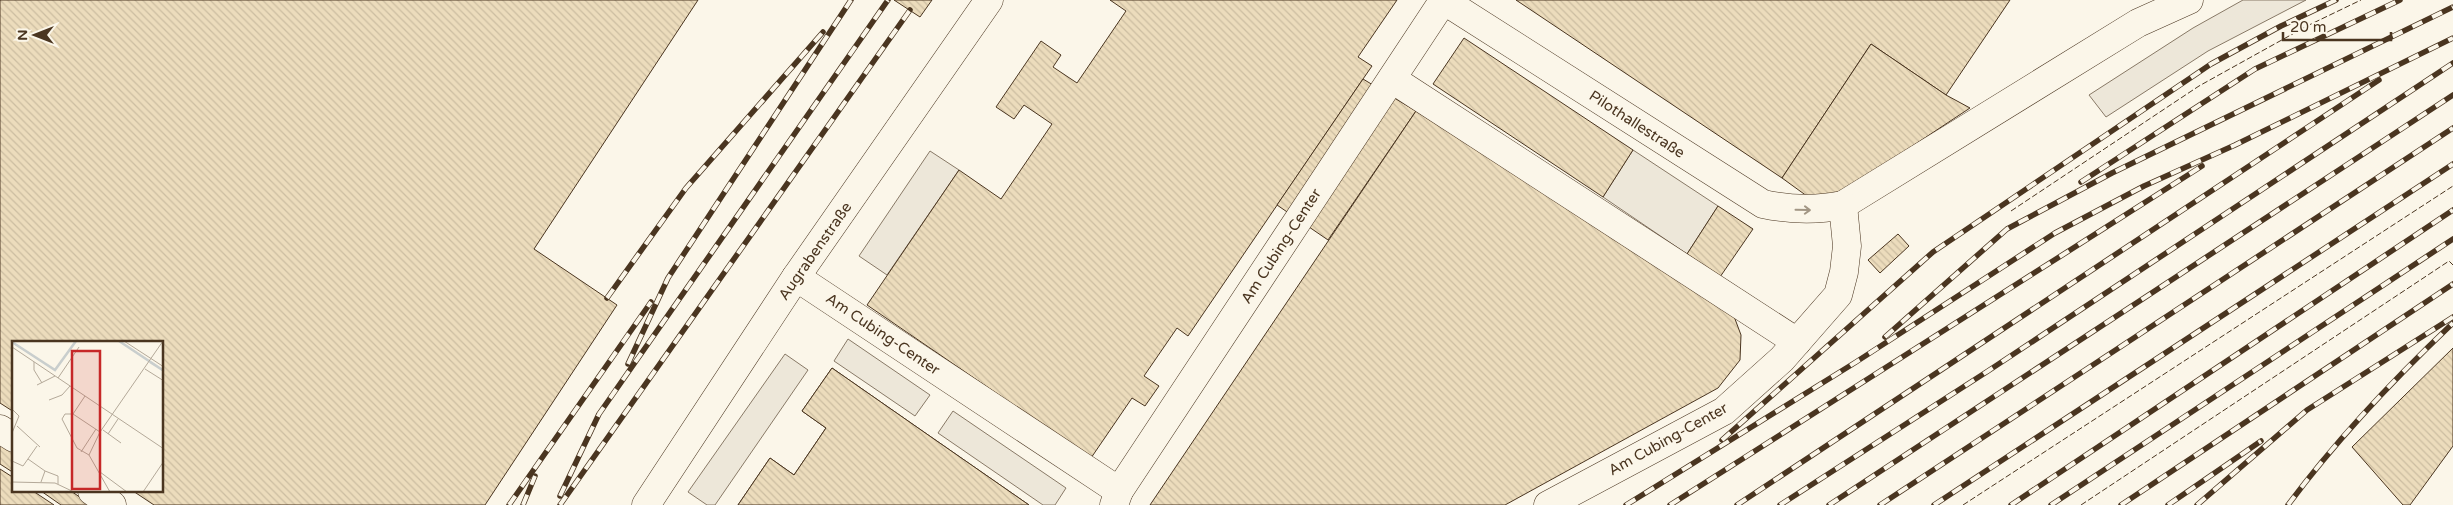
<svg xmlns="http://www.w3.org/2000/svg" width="2453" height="505" viewBox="0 0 2453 505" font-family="'Varela Round',sans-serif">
  <defs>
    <pattern id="building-back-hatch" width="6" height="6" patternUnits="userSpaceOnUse" patternTransform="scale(1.25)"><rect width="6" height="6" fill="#ecdcbc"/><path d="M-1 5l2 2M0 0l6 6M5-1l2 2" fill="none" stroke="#ccbda1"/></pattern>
  </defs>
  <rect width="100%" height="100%" fill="#fbf6e9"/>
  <!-- parking -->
  <g fill="#ede7d9" stroke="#887966">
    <polygon points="2243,0 2306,0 2208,51 2106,117 2089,95 2193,28"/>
    <polygon points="1633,150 1718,206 1687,254 1603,197"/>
    <polygon points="930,151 959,170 887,275 859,256"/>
    <polygon points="848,339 930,395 915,416 834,361"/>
    <polygon points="785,354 808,370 715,505 707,505 688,492"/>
    <polygon points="953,411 1066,488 1055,505 1043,505 938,433"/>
  </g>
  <!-- building -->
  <g fill="url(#building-back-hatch)" stroke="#4a3520">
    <polygon points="0,0 698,0 534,249 617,305 485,505 154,505 133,491 162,491 162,342 14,342 14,412 0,403"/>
    <polygon points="894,0 932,0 920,17"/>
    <polygon points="1110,0 1397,0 1358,57 1372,66 1363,79 1188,336 1177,328 1144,376 1159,386 1145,406 1132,398 1091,458 867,305 959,170 1001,199 1052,124 1024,105 1014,119 996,107 1041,41 1061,55 1053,67 1077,83 1126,11"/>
    <polygon points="1516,0 2010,0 1946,95 1871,44 1782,178"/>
    <polygon points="1464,38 1633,150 1603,197 1433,84"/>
    <polygon points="1871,44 1946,95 1970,108 1831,200 1811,199 1782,178"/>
    <polygon points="1363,79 1416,111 1328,240 1277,205"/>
    <polygon points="1416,111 1732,311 1741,335 1740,360 1718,388 1505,505 1150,505"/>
    <polygon points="1718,206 1753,229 1720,277 1687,254"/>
    <polygon points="1898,234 1909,246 1880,273 1868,260"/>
    <polygon points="2453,348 2453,446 2410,505 2403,505 2352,447"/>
    <polygon points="832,368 921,430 1029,505 933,505 879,467 853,505 738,505 770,458 794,475 826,428 802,411"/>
    <polygon points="832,368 921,430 1029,505 738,505 770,458 794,475 826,428 802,411"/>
    <polygon points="0,444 14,453 14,473 0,464"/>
    <polygon points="0,469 14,478 14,491 33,491 54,505 0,505"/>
    <polygon points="41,491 71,491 91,505 61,505"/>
  </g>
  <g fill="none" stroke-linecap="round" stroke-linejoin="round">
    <defs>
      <g id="minor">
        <path d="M1443 0 1763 204C1791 210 1815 211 1843 205L2138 23 2189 0"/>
        <polyline points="1392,79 1797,342"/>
        <polyline points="796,277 1119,491 1114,505"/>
        <polyline points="0,429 14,438"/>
        <polyline points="92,491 112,505"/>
        <polyline points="1119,491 1443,1"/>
        <polyline points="646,505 796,277 989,0"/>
        <polyline points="1548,505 1724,411 1782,359 1838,295 1844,272 1847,246 1843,205"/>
      </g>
    </defs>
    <!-- minor casing -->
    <use href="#minor" stroke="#4a3520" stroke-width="29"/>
    <!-- minor -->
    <use href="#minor" stroke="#fbf6e9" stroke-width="28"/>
    <defs>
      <g id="rail">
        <polyline points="2081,182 2255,69 2400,0"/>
        <polyline points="607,298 686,188 823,32"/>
        <polyline points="1885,337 2007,229 2112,173 2453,7"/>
        <polyline points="628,364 668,278 851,0"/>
        <polyline points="1722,440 1933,252 2211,64 2281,26 2336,0"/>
        <polyline points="560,496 599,414 888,0"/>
        <polyline points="509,505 651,302"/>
        <polyline points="523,505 535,476"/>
        <polyline points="560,505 910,10"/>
        <polyline points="1626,505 1856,362 2055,233 2144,186 2235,145 2453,38"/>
        <polyline points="1670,505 2202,166"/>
        <polyline points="1737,505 2379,80"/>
        <polyline points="1780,505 1988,371 2453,63"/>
        <polyline points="1829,505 2453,95"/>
        <polyline points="1880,505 2453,128"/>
        <polyline points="1934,505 2453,164"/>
        <polyline points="2011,505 2453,210"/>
        <polyline points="2051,505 2453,239"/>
        <polyline points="2121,505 2453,284"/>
        <polyline points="2168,505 2261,441"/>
        <polyline points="2197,505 2307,410 2453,317"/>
        <path d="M2288 505C2337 439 2393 380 2453 323"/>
      </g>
    </defs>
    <!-- rail casing -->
    <use href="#rail" stroke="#4a3520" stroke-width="5.5"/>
    <!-- rail -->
    <use href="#rail" stroke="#fbf6e9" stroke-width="4" stroke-dasharray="11" stroke-linecap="butt"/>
    <!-- fence -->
    <g stroke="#4a3520" stroke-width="1" stroke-dasharray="6 2.5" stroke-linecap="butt">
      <polyline points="2011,211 2199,86 2307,26 2361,0"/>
      <polyline points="1963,505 2453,186"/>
      <polyline points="2081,505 2449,261 2453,265"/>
    </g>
  </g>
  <!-- one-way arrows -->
  <defs><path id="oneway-shaft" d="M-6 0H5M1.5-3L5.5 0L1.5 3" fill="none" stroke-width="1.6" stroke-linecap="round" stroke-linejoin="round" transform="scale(1.25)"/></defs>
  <use stroke="#a29684" href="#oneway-shaft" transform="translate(1803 210) rotate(1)"/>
  <g text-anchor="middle" stroke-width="4" stroke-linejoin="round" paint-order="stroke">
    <!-- street labels -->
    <g font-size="15" fill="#4a3520" stroke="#fbf6e9">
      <text transform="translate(1637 124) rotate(33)" y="5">Pilothallestraße</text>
      <text transform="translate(1281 246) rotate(-57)" y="5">Am Cubing-Center</text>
      <text transform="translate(815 251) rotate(-55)" y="5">Augrabenstraße</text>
      <text transform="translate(883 334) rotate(34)" y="5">Am Cubing-Center</text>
      <text transform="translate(1668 439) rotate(-29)" y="5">Am Cubing-Center</text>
    </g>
  </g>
  <!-- overview -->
  <g transform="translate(12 341)">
    <rect width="151" height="151" fill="#fbf6e9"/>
    <path fill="none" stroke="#c9cecd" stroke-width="2.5" d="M107 0 152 30M0 1 43 29 64 0M138 21 152 30"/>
    <path fill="none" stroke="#b4a999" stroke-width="1" d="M112 0 152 26M0 6 152 108M22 21V29L30 42M133 28 152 40M46 37 67 6M25 44 43 35M73 55 61 73H53L50 78 65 107 77 114M37 59 50 54 58 45M0 68 7 75 0 92M61 73 88 91M5 85 28 106M91 89 109 102M96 93 106 78M69 111 84 88M77 114 88 91 151 0M77 114 98 151M16 118 33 130 29 141M0 120 11 125 25 105M33 130 46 135V143M88 131 115 151M0 141 43 142 62 151M131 151 152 120"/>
    <path fill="#c62828" fill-opacity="0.15" stroke="#c62828" stroke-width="2.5" d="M60 10H88V148H60Z"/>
    <rect width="151" height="151" fill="none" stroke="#4a3520" stroke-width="2.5"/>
  </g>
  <!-- north arrow -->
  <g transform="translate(35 35) rotate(270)" stroke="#fbf6e9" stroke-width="4" paint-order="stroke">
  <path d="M0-4L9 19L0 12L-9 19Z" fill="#4a3520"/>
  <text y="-8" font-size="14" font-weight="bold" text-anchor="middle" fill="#4a3520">N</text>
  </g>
  <!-- scale -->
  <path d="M2283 32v8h108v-8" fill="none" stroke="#4a3520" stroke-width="2.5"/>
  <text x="2290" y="32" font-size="15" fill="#4a3520" stroke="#fbf6e9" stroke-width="4" paint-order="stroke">20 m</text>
</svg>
